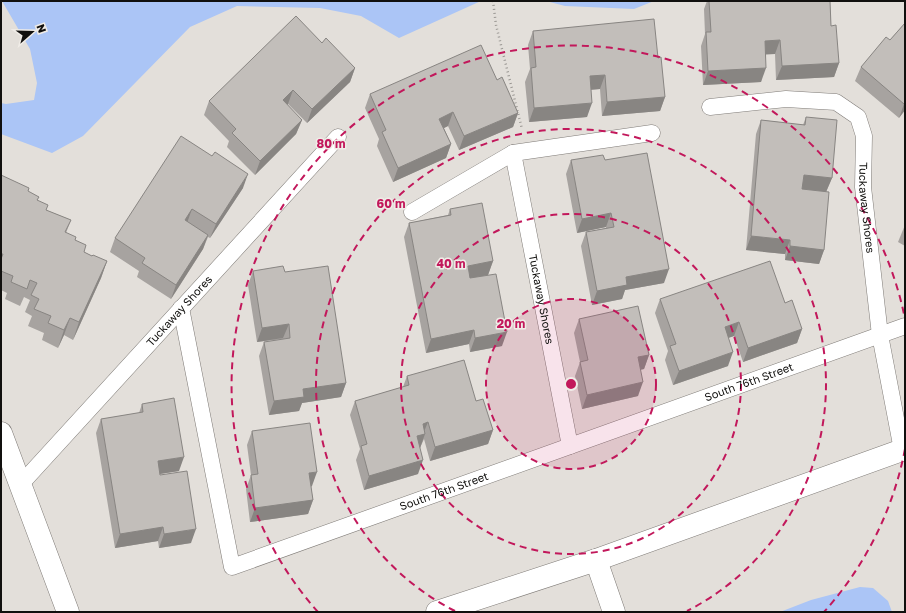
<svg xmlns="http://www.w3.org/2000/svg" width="906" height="613" viewBox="0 0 906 613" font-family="'Golos Text',sans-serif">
  <rect width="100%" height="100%" fill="#e3dfda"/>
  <!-- water -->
  <g fill="#abc5f6">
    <polygon points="2,1 481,1 399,38 361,16 320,8 237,6 190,27 83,136 52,153 1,134 1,103 6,104 34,100 37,83 30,49"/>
    <polygon points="546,1 654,1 634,9 565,6"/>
    <polygon points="860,587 873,588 888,601 892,612 780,612 811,600"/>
  </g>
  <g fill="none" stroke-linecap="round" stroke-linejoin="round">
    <defs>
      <g id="service">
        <path id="s1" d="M710 107 786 99 836 102 858 117 864 136 863 187 880 335 902 450"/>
        <path id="s2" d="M513 153 570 446"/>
        <polyline points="412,212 513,153 652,133"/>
        <path id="s3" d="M181 308 232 567 905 326"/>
        <path id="s4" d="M20 485 338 137"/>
      </g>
      <g id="minor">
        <polyline points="1,433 68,612"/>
        <polyline points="596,560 614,612"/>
      </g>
      <polyline id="secondary" points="437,612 596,560 905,449"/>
    </defs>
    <!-- service casing -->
    <use href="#service" stroke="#7f7b77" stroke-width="17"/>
    <!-- minor casing -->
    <use href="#minor" stroke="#7f7b77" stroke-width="23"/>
    <!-- secondary casing -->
    <use href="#secondary" stroke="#7f7b77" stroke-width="23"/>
    <!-- path -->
    <polyline stroke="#9b9894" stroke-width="2.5" stroke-dasharray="1 3" stroke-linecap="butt" points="493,1 496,25 522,129"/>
    <!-- service -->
    <use href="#service" stroke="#fff" stroke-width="16"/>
    <!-- minor -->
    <use href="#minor" stroke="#fff" stroke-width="22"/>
    <!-- secondary -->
    <use href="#secondary" stroke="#fff" stroke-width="22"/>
  </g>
  <!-- wall -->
  <g fill="#a7a3a0">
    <polygon points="707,1 830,1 831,26 839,63 834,77 776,80 775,54 766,54 761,82 703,85 701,46 705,34 704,9"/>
    <polygon points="905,23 905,110 899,118 855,81 861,67 890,40"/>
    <polygon points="533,31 658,58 665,97 660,111 602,116 600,89 591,90 587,117 529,122 525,82 530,69 528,45"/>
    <polygon points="322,43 355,68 350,82 307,123 288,104 287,105 302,120 296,134 255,175 227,147 229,141 204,115 209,101"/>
    <polygon points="497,80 518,113 513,127 459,150 448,126 444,128 451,144 446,158 393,182 377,146 379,139 365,108 370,94"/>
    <polygon points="806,117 832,178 826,192 802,189 824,250 819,264 785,260 785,254 746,250 756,134 761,120 803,125"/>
    <polygon points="212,156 243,188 210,238 208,237 203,249 171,299 137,277 139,271 110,252 115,238"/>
    <polygon points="571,160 605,160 664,283 625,290 622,299 592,305 581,246 586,232 606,228 606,227 577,233 566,174"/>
    <polygon points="1,175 28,192 39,197 37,200 46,210 71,220 66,233 75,240 84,252 92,256 107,261 101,278 73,340 64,335 58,348 42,340 44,333 28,326 32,316 25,312 30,300 24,297 20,306 5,299 7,293 1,290"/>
    <polygon points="450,209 493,261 488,275 502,346 470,352 469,344 426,353 404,237 409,223 448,215"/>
    <polygon points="905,225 905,246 898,242"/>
    <polygon points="253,271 285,272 346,383 341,397 302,403 299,411 269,415 259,356 264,342 284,339 257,342 248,285"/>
    <polygon points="660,299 785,303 802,329 797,343 743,362 734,336 728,338 728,366 673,385 665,360 668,351 655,313"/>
    <polygon points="579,319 649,355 644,369 640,370 638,396 582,409 575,376 580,362 574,333"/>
    <polygon points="407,376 476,401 493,430 488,444 430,461 424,439 420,448 418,474 364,490 356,460 360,449 350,415 355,401 403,387"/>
    <polygon points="142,404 179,471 160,474 191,543 159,548 158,541 115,548 96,433 101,419 139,413"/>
    <polygon points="252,431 312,486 311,487 313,500 308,514 250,522 246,489 251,475 247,445"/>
  </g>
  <!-- shaded-wall -->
  <g fill="#888582">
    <polygon points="780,40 775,54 760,55 765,41"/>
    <polygon points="839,63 834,77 776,80 782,66"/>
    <polygon points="355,68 350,82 307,123 312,109"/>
    <polygon points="766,68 761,82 703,85 708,71"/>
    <polygon points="605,75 600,89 584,90 590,76"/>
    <polygon points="293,90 288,104 278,114 283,100"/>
    <polygon points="665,97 660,111 602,116 607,102"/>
    <polygon points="905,102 905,110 899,118 904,104"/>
    <polygon points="592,103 587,117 529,122 534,108"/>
    <polygon points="453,112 448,126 434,133 439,119"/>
    <polygon points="518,113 513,127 459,150 464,136"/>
    <polygon points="302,120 296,134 255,175 260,161"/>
    <polygon points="451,144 446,158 393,182 398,168"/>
    <polygon points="248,174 243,188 210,238 216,224"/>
    <polygon points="804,175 832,178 826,192 799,189"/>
    <polygon points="192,209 187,223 185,220"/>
    <polygon points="611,213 606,227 577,233 582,219"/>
    <polygon points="208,235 203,249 171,299 176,285"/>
    <polygon points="751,236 790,240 785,254 746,250"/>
    <polygon points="790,246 824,250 819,264 785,260"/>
    <polygon points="107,261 101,278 73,340 79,322"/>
    <polygon points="493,261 488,275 463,280 468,266"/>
    <polygon points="669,269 664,283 625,290 622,299 592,305 597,291 626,277"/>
    <polygon points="70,318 64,335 58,348 64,330"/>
    <polygon points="739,322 734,336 719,341 725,327"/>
    <polygon points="289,324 283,338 257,342 262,328"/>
    <polygon points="802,329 797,343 743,362 748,348"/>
    <polygon points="474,330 469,344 426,353 431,339"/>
    <polygon points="507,332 502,346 470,352 475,338"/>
    <polygon points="733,352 728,366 673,385 679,371"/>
    <polygon points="649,355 644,369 632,371 638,357"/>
    <polygon points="643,382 638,396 582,409 587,395"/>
    <polygon points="346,383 341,397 302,403 299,411 269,415 274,401 303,389"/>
    <polygon points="428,422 423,434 425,434 420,448 412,450 417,436 423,424"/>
    <polygon points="493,430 488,444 430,461 435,447"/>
    <polygon points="184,457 179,471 153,475 158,461"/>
    <polygon points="423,460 418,474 364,490 369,476"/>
    <polygon points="317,472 312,486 304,487 309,473"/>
    <polygon points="313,500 308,514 250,522 255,508"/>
    <polygon points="163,527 158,541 115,548 120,534"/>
    <polygon points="196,529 191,543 159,548 164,534"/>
  </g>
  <!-- building -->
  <g fill="#c2beba" stroke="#888582">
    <polygon points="709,1 830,1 831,26 836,25 839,63 782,66 780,40 765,41 766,68 708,71 706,32 711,32"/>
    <polygon points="296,16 322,43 326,38 355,68 312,109 293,90 283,100 302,120 260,161 232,133 236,129 209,101"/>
    <polygon points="654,19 658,58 661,57 665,97 607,102 605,75 590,76 592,103 534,108 531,68 536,67 533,31"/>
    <polygon points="905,23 905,102 904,104 861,67 886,37 890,40"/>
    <polygon points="481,45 497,80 502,77 518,113 464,136 453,112 439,119 451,144 398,168 382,132 386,130 370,94"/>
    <polygon points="806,117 837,120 832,178 804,175 802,189 829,192 824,250 790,246 790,240 751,236 761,120 805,125"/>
    <polygon points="181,136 212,156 215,152 248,174 216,224 192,209 185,220 208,235 176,285 142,263 145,258 115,238"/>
    <polygon points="647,153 669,269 626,277 627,285 597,291 586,232 614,227 611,213 582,219 571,160 603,155 605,160"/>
    <polygon points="1,175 29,188 28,191 39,197 37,200 48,205 46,210 71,220 65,232 76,237 75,240 86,245 84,252 92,256 93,255 107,261 79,322 70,318 64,330 48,323 51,316 34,309 39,299 31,295 37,283 30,280 27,289 11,282 13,276 1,271 1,259 3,254 1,254"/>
    <polygon points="482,203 493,261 468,266 470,278 496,274 507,332 475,338 474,330 431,339 409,223 451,215 450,209"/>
    <polygon points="770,261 785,303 792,300 802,329 748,348 739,322 725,327 733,352 679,371 670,346 676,344 660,299"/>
    <polygon points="283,266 285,272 328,266 346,383 303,389 304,397 274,401 264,342 290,338 289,324 262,328 253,271"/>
    <polygon points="638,306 649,355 638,357 643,382 587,395 580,362 588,360 579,319"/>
    <polygon points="464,360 476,401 483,399 493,430 435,447 428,422 423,424 425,434 417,436 423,460 369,476 361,446 367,444 355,401 409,385 407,376"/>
    <polygon points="174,398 184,457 158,461 160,475 187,471 196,529 164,534 163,527 120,534 101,419 143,412 142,404"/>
    <polygon points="310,423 317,472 309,473 313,500 255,508 251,475 258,474 252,431"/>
  </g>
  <!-- distance rings -->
  <circle cx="571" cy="384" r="85" fill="#c2185b" fill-opacity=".12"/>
  <g fill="none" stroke="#c2185b" stroke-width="2" stroke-dasharray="7 5">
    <circle cx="571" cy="384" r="85"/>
    <circle cx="571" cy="384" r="170"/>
    <path d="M455 611A255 255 0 1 1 687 611"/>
    <path d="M905 449A340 340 0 0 1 824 612M318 612A340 340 0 1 1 905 319"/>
  </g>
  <g text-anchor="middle" stroke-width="3" stroke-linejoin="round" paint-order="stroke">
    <!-- street labels -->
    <g font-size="11" fill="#11100e" stroke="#f0ece7">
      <text dy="4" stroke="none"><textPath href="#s1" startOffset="245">Tuckaway Shores</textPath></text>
      <text dy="4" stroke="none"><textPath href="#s2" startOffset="149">Tuckaway Shores</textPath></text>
      <text dy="4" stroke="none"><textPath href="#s4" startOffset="236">Tuckaway Shores</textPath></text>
      <text dy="4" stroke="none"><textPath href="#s3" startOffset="813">South 76th Street</textPath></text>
      <text dy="4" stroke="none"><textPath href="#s3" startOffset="489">South 76th Street</textPath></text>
    </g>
  </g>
  <circle cx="571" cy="384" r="6" fill="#c2185b" stroke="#f0ece7" stroke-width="2"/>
  <g font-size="12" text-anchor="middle" font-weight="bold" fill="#c2185b" stroke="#f0ece7" stroke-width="3" stroke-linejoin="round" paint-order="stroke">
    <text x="331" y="148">80 m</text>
    <text x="391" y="208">60 m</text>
    <text x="451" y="268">40 m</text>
    <text x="511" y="328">20 m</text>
  </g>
  <!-- border -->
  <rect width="906" height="613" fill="none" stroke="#11100e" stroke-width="4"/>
  <!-- north arrow -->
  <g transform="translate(32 32) rotate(70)" stroke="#f0ece7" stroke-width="3" paint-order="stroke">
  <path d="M0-3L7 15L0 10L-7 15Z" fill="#11100e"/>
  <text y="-6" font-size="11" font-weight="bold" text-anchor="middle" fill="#11100e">N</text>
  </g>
</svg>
